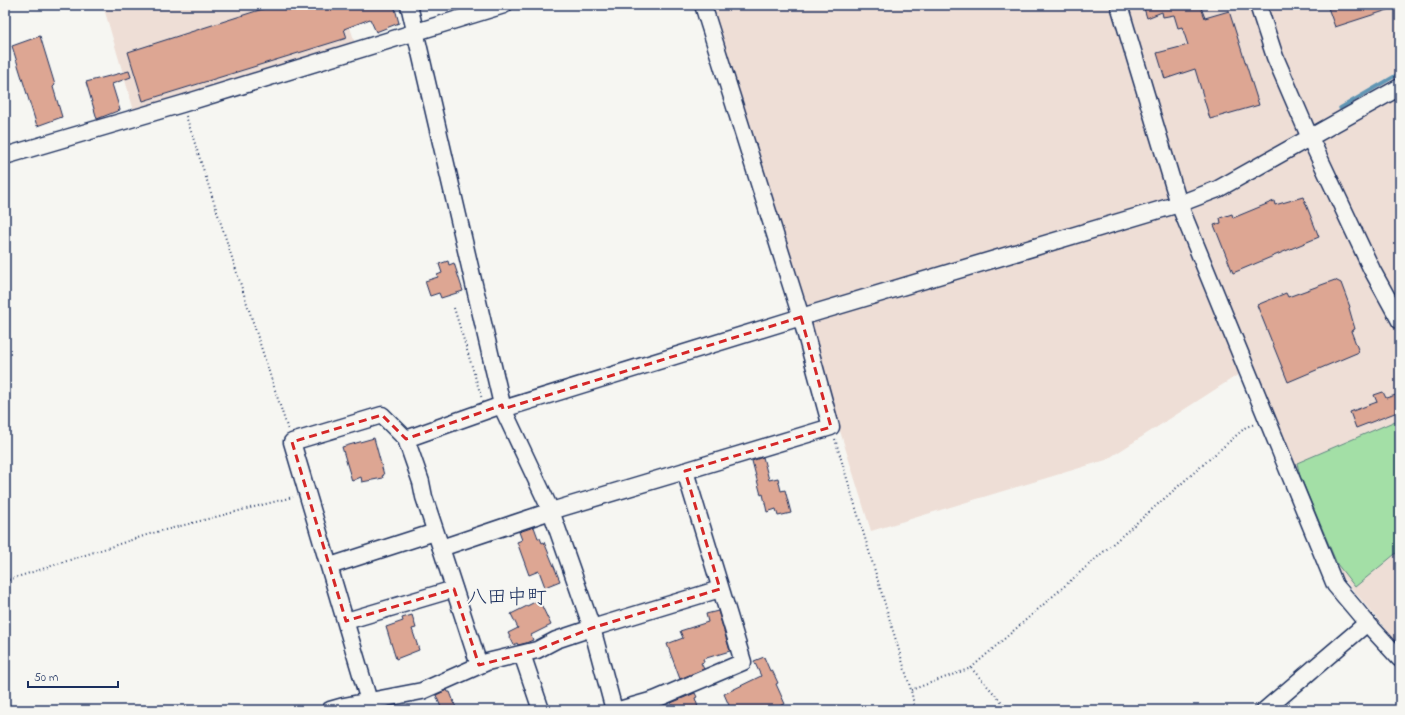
<svg xmlns="http://www.w3.org/2000/svg" width="1405" height="715" viewBox="0 0 1405 715" font-family="'Indie Flower','Klee One',sans-serif">
  <rect width="100%" height="100%" fill="#f6f6f2"/>
  <filter id="ink" filterUnits="userSpaceOnUse"><feTurbulence type="fractalNoise" baseFrequency=".025" numOctaves="2"/><feDisplacementMap in="SourceGraphic" scale="8" xChannelSelector="R" yChannelSelector="G"/><feConvolveMatrix kernelMatrix="1 2 1 2 8 2 1 2 1" color-interpolation-filters="sRGB"/></filter>
  <g filter="url(#ink)">
    <!-- built -->
    <g fill="#eeded6">
      <polygon points="103,5 343,5 355,43 134,111"/>
      <polygon points="708,5 1400,5 1400,646 1337,571 1253,365 1106,460 871,531"/>
    </g>
    <!-- green -->
    <polygon fill="#a3dfa6" stroke="#5f8782" points="1400,419 1400,550 1355,587 1337,564 1300,476 1297,463"/>
    <g fill="none" stroke-linecap="round" stroke-linejoin="round">
      <!-- stream -->
      <polyline stroke="#5f95b4" stroke-width="3.5" points="1340,108 1400,73"/>
    </g>
    <!-- building -->
    <g fill="#dda693" stroke="#1b2f5e">
      <polygon points="275,5 394,5 399,23 376,32 370,19 344,29 347,38 143,101 128,52"/>
      <polygon points="1143,5 1200,5 1205,18 1229,11 1259,105 1210,119 1195,69 1165,79 1157,53 1188,45 1182,27 1178,28 1174,15 1163,17 1162,12 1147,18"/>
      <polygon points="1327,5 1397,5 1397,7 1335,27"/>
      <polygon points="40,36 55,85 53,87 62,117 37,126 12,46"/>
      <polygon points="129,71 131,77 112,84 120,110 97,119 86,82"/>
      <polygon points="1303,197 1319,237 1233,273 1214,225 1221,223 1220,218 1232,214 1233,218 1274,201 1275,205"/>
      <polygon points="448,261 449,265 454,263 463,291 441,298 439,293 430,296 425,281 438,277 437,275 442,273 439,264"/>
      <polygon points="1335,280 1341,283 1350,307 1349,308 1355,329 1351,331 1359,352 1288,382 1257,305 1286,293 1288,297"/>
      <polygon points="1383,392 1386,398 1396,395 1400,406 1400,411 1356,428 1350,412 1377,402 1374,395"/>
      <polygon points="374,438 384,475 382,476 383,478 362,482 361,477 352,481 342,447"/>
      <polygon points="763,457 769,480 778,478 781,491 785,490 791,513 778,516 776,509 767,512 763,494 761,495 752,461"/>
      <polygon points="534,527 538,538 540,538 542,543 544,542 560,581 545,587 539,571 529,575 517,542 522,540 519,532"/>
      <polygon points="539,600 551,625 531,635 533,640 526,643 518,645 517,643 514,645 508,633 518,628 511,614"/>
      <polygon points="718,611 730,651 703,659 704,662 701,663 704,669 680,679 667,644 683,638 680,631 708,622 706,614"/>
      <polygon points="412,615 416,628 412,629 419,650 396,659 386,627 403,621 402,618"/>
      <polygon points="764,657 770,671 772,670 778,683 776,684 785,704 771,710 731,710 724,694 761,676 754,661"/>
      <polygon points="447,690 448,692 450,692 457,710 442,710 436,695"/>
      <polygon points="695,693 697,697 695,698 699,710 673,710 671,703"/>
    </g>
    <g fill="none" stroke-linecap="round" stroke-linejoin="round">
      <defs>
        <g id="minor">
          <polyline points="409,5 503,409 551,511 592,628 614,710"/>
          <polyline points="1119,5 1179,204 1335,585 1367,623 1400,659"/>
          <polyline points="1258,5 1275,57 1310,138 1372,270 1400,321"/>
          <polyline points="5,156 182,104 504,5"/>
          <polyline points="503,409 801,317 1179,204 1218,189 1400,87"/>
          <polyline points="406,439 502,405"/>
          <polyline points="685,471 831,427 801,317 703,5"/>
          <polyline points="330,566 435,532"/>
          <polyline points="346,621 454,589"/>
          <polyline points="522,654 541,710"/>
          <polyline points="479,665 441,548 551,511 685,471 743,662 654,700 619,710"/>
          <polyline points="369,701 292,442 382,415 406,439 421,482 424,497 441,548"/>
          <polyline points="330,710 344,706 422,691 487,662 537,650 556,640 592,628 720,589"/>
          <polyline points="1265,710 1367,623"/>
        </g>
      </defs>
      <!-- minor casing -->
      <use href="#minor" stroke="#1b2f5e" stroke-width="19"/>
      <!-- path -->
      <g stroke="#1b2f5e" stroke-width="2" stroke-dasharray="1 3" stroke-linecap="butt">
        <polyline points="186,116 288,430"/>
        <polyline points="454,308 482,399"/>
        <polyline points="835,439 911,690 915,710"/>
        <polyline points="5,581 153,533 293,497"/>
        <polyline points="971,668 1009,710"/>
        <polyline points="911,690 971,668 1246,427 1255,424"/>
      </g>
      <!-- minor -->
      <use href="#minor" stroke="#f6f6f2" stroke-width="16"/>
    </g>
  </g>
  <!-- marked area -->
  <path fill="none" stroke="#d62828" stroke-width="3" stroke-dasharray="8 5" stroke-linejoin="round" d="M801 317 831 427 685 471 720 589 592 628 537 650 479 665 454 589 346 621 292 442 382 415 406 439 502 405 503 409Z"/>
  <g text-anchor="middle" stroke-width="4" stroke-linejoin="round" paint-order="stroke">
    <!-- quarter labels -->
    <g font-size="20" fill="#1b2f5e" stroke="#f6f6f2">
      <text x="507" y="603">八田中町</text>
    </g>
  </g>
  <!-- margin -->
  <rect width="1405" height="715" fill="none" stroke="#f6f6f2" stroke-width="20"/>
  <rect x="10" y="10" width="1385" height="695" fill="none" stroke="#1b2f5e" stroke-width="1.5" filter="url(#ink)"/>
  <!-- scale -->
  <path d="M28 681v6h90v-6" fill="none" stroke="#1b2f5e" stroke-width="2"/>
  <text x="34" y="681" font-size="12" fill="#1b2f5e" stroke="#f6f6f2" stroke-width="3" paint-order="stroke">50 m</text>
</svg>
